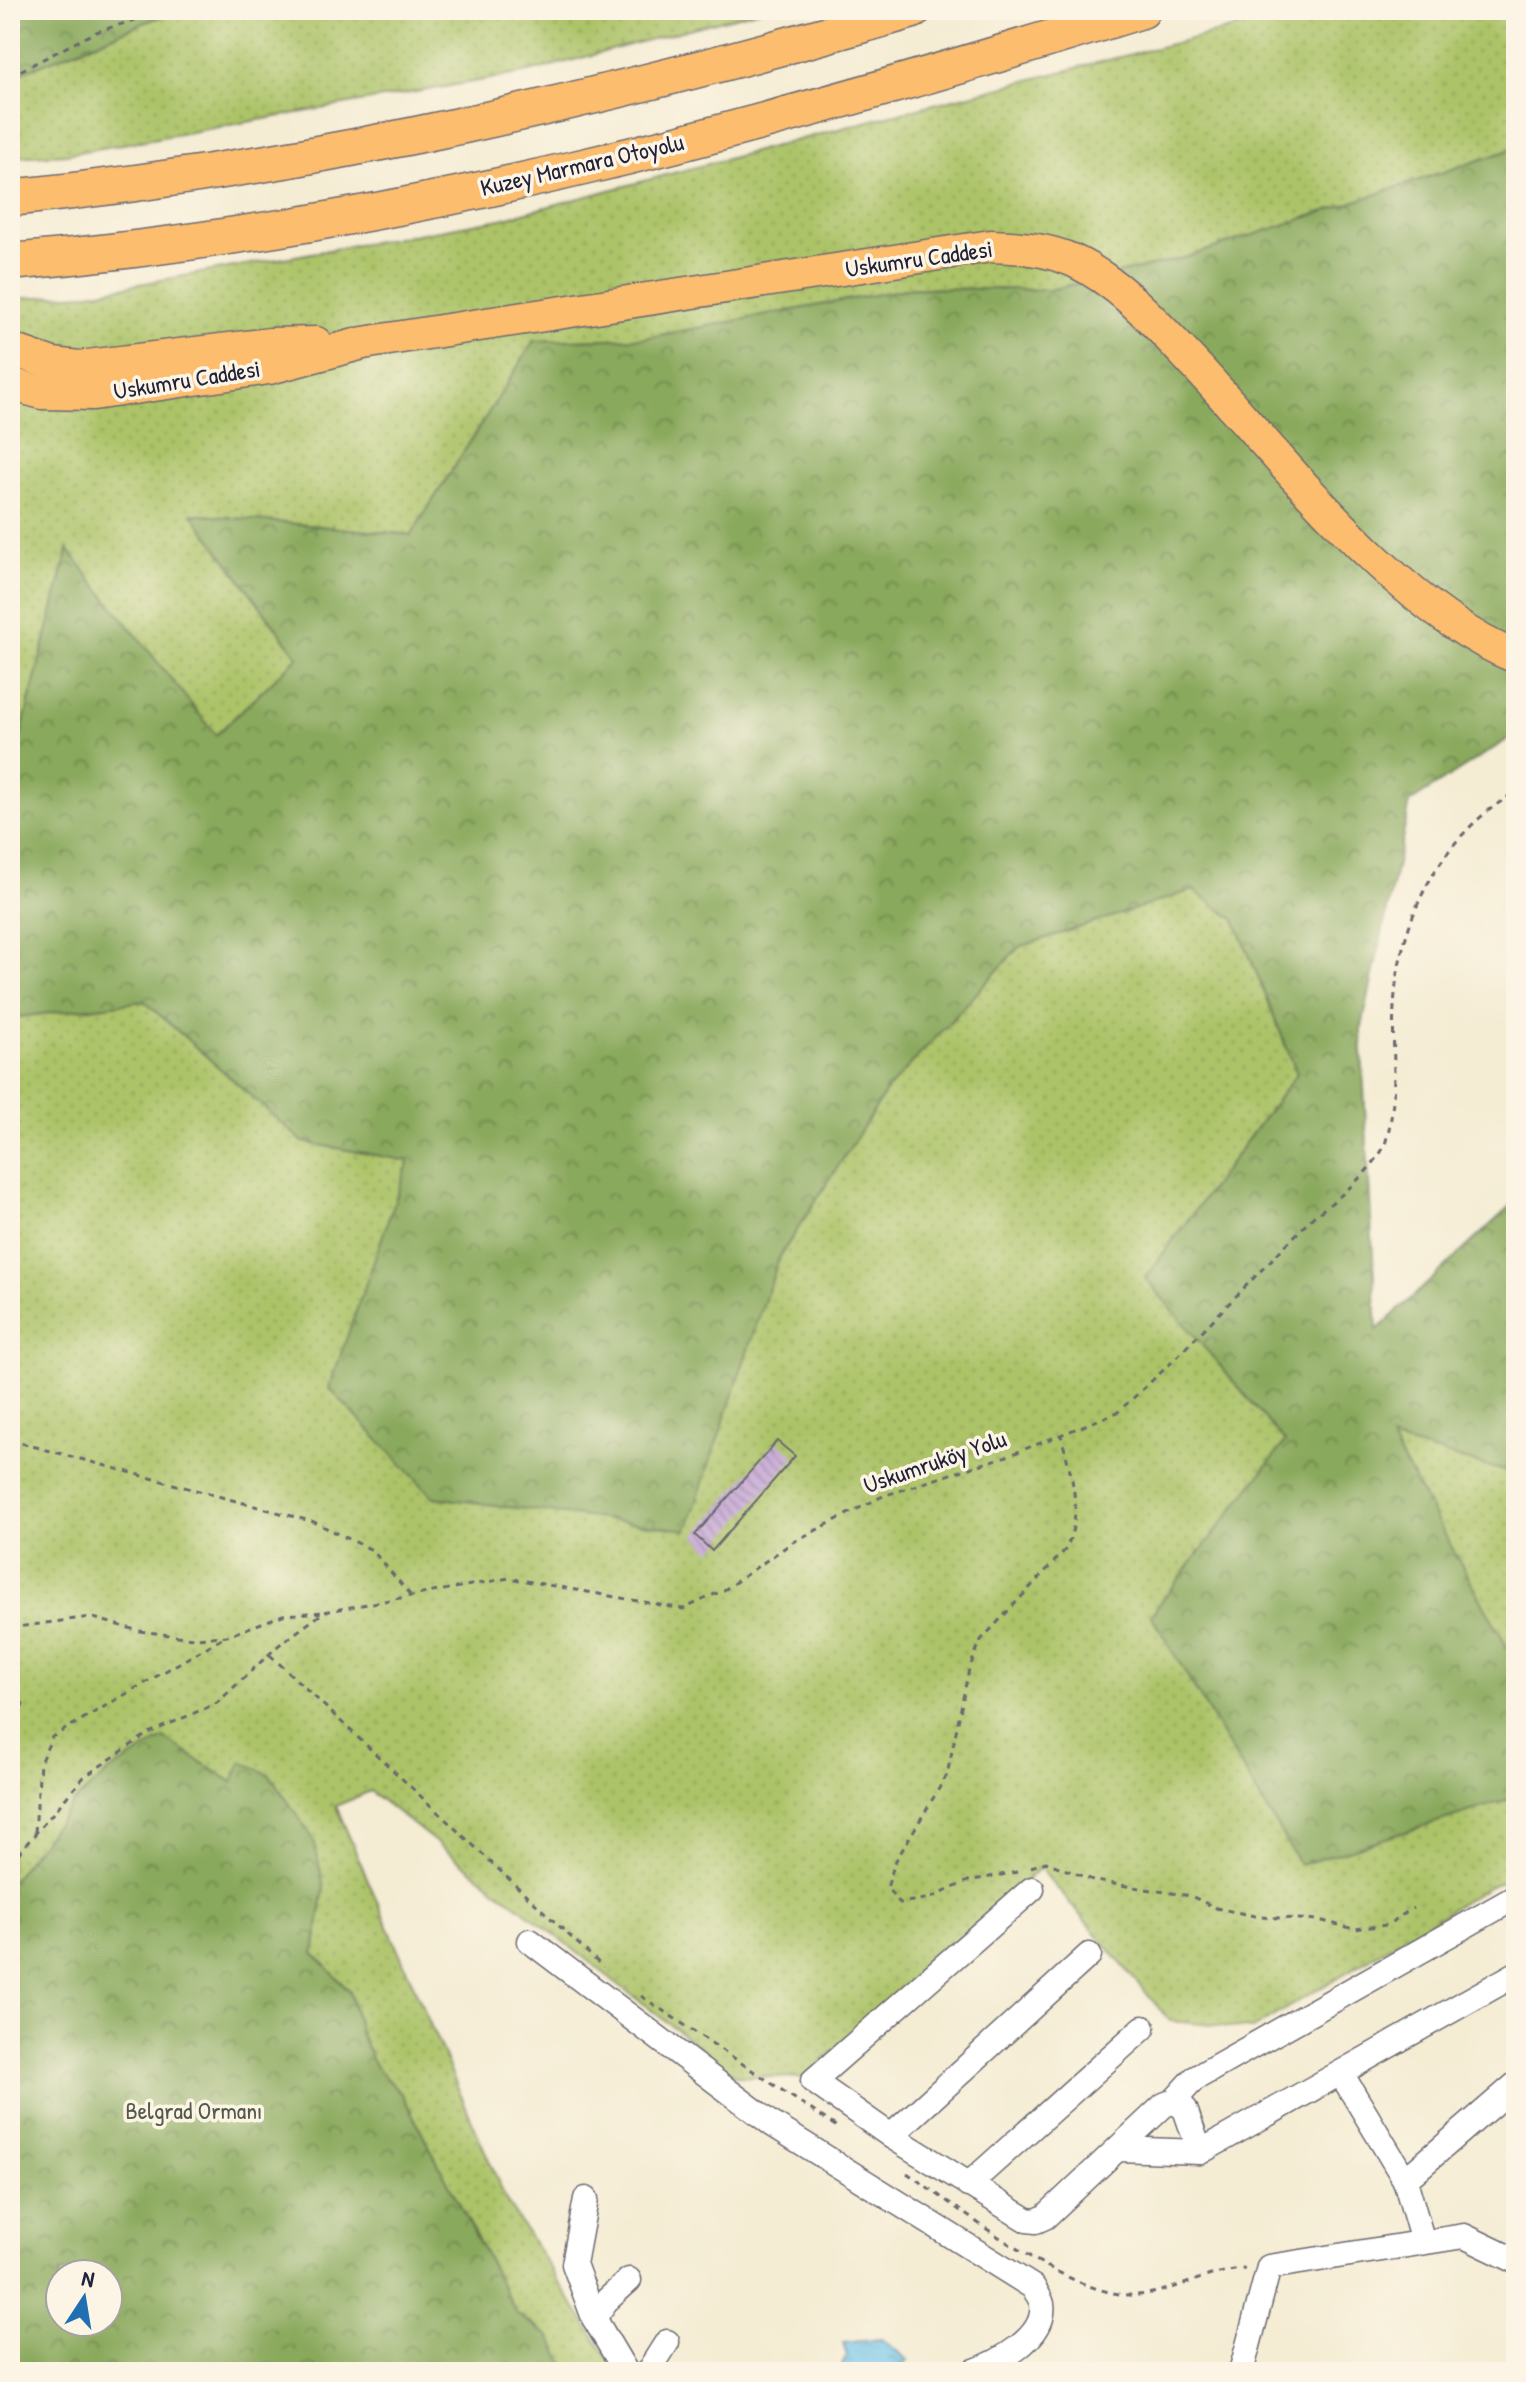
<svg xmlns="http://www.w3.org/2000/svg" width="1526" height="2382" viewBox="0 0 1526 2382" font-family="'Patrick Hand',sans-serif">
  <defs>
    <pattern id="grass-dots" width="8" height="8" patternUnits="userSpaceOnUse" patternTransform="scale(2)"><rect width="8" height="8" fill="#acc368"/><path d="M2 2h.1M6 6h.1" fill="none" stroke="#94a75b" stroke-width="1.8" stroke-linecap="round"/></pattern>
    <pattern id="forest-crowns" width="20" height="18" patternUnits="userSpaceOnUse" patternTransform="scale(2)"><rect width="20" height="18" fill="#89a95c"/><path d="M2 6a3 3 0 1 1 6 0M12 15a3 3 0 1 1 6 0" fill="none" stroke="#70894d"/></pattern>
    <pattern id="water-ripples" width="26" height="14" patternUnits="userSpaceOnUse" patternTransform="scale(2)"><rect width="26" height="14" fill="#6dc3ea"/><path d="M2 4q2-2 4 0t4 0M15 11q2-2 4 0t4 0" fill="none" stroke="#5ea7ca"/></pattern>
    <pattern id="building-back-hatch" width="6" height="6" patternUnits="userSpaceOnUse" patternTransform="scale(2)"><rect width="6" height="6" fill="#c4a5d6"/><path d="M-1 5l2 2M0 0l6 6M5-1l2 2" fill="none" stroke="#9f86af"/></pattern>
  </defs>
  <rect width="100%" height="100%" fill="#fcf5e5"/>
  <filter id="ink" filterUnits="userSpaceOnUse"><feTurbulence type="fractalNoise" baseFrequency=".0125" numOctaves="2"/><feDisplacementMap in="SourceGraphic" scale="16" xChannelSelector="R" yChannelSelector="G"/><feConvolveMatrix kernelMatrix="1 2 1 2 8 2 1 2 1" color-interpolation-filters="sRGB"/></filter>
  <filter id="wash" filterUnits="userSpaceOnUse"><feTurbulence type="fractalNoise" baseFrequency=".006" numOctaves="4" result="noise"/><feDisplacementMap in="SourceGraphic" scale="32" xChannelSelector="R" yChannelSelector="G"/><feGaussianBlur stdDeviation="1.8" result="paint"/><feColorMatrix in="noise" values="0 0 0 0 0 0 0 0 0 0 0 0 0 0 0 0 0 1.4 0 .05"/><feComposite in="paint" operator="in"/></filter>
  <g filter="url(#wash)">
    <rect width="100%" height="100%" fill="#f4ecd3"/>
    <!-- grass -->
    <g fill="url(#grass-dots)" stroke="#677252" stroke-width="2">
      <polygon points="176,10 760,10 529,72 67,154 10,157 10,77"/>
      <polygon points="1306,10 1516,10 1516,148 1181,259 1049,290 911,288 644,338 534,341 411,535 193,514 298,657 215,736 68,551 10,778 10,299 84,294 501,219 918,108"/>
      <polygon points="1193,890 1235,919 1297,1073 1145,1278 1286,1441 1151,1615 1300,1864 1516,1797 1516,1875 1490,1886 1252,2029 1170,2021 1040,1868 803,2078 736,2076 370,1791 336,1806 507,2202 617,2372 569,2372 550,2337 516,2313 402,2094 375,2066 360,2032 350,1992 314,1953 324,1888 233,1782 36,1849 10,1883 10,1018 144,1001 303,1142 409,1161 686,1530 779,1258 887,1090 1019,947"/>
      <polygon points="1390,1439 1516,1474 1516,1662"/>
    </g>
    <!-- forest -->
    <g fill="url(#forest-crowns)" stroke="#56664c" stroke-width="2" fill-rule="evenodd">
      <polygon points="10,10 176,10 10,77"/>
      <polygon points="1516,148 1516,734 1410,802 1361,1032 1377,1330 1516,1201 1516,1474 1391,1439 1516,1662 1516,1797 1300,1865 1151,1615 1285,1442 1145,1278 1297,1073 1235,920 1193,890 1019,947 887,1090 779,1258 687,1530 433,1497 329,1388 409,1161 303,1142 144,1001 10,1018 10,778 68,550 216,735 298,657 192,514 411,535 534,341 644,338 911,288 1049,290 1181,259"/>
      <path d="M164 1738 232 1782 242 1761 270 1775 314 1840 324 1888 314 1953 350 1992 360 2032 375 2066 402 2094 516 2313 550 2337 569 2372H10V1883L74 1802 107 1773ZM60 2274H108V2322H60Z"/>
    </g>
    <!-- water -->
    <polygon fill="url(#water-ripples)" stroke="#487292" stroke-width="2" points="881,2339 908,2360 895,2372 850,2372 842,2365 847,2356 843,2343"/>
    <g id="blocks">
      <!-- building -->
      <polygon fill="url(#building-back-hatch)" points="777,1441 795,1456 712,1551 695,1535"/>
    </g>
  </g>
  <g filter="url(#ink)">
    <use href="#blocks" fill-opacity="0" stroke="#6c6970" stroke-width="2"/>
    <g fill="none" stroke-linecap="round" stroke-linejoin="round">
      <defs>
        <g id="minor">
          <polyline points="1032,1889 813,2081 891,2136 1027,2220 1036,2221 1045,2217 1164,2105 1174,2101 1185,2109 1200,2152"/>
          <path d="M530 1941 772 2124 1033 2287C1036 2292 1041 2299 1042 2304 1047 2337 998 2363 972 2372"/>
          <polyline points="1342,2075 1405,2180"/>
          <polyline points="1174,2101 1194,2079 1516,1897"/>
          <polyline points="891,2136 1089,1955"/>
          <polyline points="1118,2149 1200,2152 1516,1974"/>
          <polyline points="968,2185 1143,2028"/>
          <polyline points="586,2199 574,2264 594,2318 626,2372"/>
          <polyline points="1423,2242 1405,2180 1516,2084"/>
          <polyline points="594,2318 606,2301 629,2280"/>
          <polyline points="648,2372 667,2342"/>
          <polyline points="1241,2372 1269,2267 1464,2236 1516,2261"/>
        </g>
        <g id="major">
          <polyline points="10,349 53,364 79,367 270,344 316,343"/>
          <path d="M10 384 42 393 93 394 269 368 363 343 991 246C1020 247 1047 249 1074 261 1123 284 1161 329 1198 368 1284 461 1398 610 1516 657"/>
        </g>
        <g id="highway">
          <path d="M10 198C318 167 616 96 913 10"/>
          <path d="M10 262C395 230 775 125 1142 10"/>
        </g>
      </defs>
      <!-- minor casing -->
      <use href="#minor" stroke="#6c6970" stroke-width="27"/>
      <!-- major casing -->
      <use href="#major" stroke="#6c6970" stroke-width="35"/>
      <!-- highway casing -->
      <use href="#highway" stroke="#6c6970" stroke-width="39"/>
      <!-- path -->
      <g stroke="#6c6970" stroke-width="3" stroke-dasharray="6 6" stroke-linecap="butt">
        <polyline points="10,76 96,32 168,10"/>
        <polyline points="10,1440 314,1522 372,1550 412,1597"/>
        <polyline points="10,1628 90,1617 139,1631 193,1638 227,1636 283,1615 324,1612"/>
        <polyline points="270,1655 603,1967"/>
        <polyline points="10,1681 23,1704 10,1743"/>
        <polyline points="35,1832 40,1763 52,1737 224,1637"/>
        <path d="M10 1863 84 1777 149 1733 217 1703 279 1645 324 1612 509 1578 683 1609 724 1590 793 1542 883 1496 1010 1455 1118 1412 1170 1364 1315 1215C1335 1202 1380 1164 1386 1141 1400 1093 1390 1042 1395 994 1403 911 1443 834 1516 792"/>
        <polyline points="1031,1867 1046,1862 1095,1881 1191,1896 1216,1908 1260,1917 1319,1920 1354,1929 1387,1925 1413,1908"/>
        <path d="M1017 1872 968 1881 931 1898 900 1903 887 1888 895 1862 947 1775 969 1669 981 1640 1066 1549C1084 1509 1071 1476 1061 1435"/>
        <polyline points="641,1996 837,2127"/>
        <path d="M907 2173C962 2210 1073 2300 1138 2295 1172 2293 1206 2271 1245 2269"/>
      </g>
      <!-- minor -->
      <use href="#minor" stroke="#fff" stroke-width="24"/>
      <!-- major -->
      <use href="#major" stroke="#fcbd6e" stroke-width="32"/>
      <!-- highway -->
      <use href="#highway" stroke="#fcbd6e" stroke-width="36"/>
    </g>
  </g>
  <g text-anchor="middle" stroke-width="7" stroke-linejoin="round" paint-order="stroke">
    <!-- street labels -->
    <g font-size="24" fill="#22223b" stroke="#fcf5e5">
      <text transform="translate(582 165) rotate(-13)" y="8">Kuzey Marmara Otoyolu</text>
      <text transform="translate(919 259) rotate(-8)" y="8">Uskumru Caddesi</text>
      <text transform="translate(187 380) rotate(-9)" y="8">Uskumru Caddesi</text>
      <text transform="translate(935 1462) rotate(-19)" y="8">Uskumruköy Yolu</text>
    </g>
    <!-- park labels -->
    <g font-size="24" fill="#525a4b" stroke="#fcf5e5">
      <text x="194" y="2119">Belgrad Ormanı</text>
    </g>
  </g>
  <!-- margin -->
  <rect width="1526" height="2382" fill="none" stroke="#fcf5e5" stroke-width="40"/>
  <!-- north arrow -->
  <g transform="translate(84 2298) rotate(12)"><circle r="38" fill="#fcf5e5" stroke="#a5a1a1" stroke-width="2"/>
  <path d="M0-6L14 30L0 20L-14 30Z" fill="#1f6fb2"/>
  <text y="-12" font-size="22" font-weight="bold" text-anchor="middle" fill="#22223b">N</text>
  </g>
</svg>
